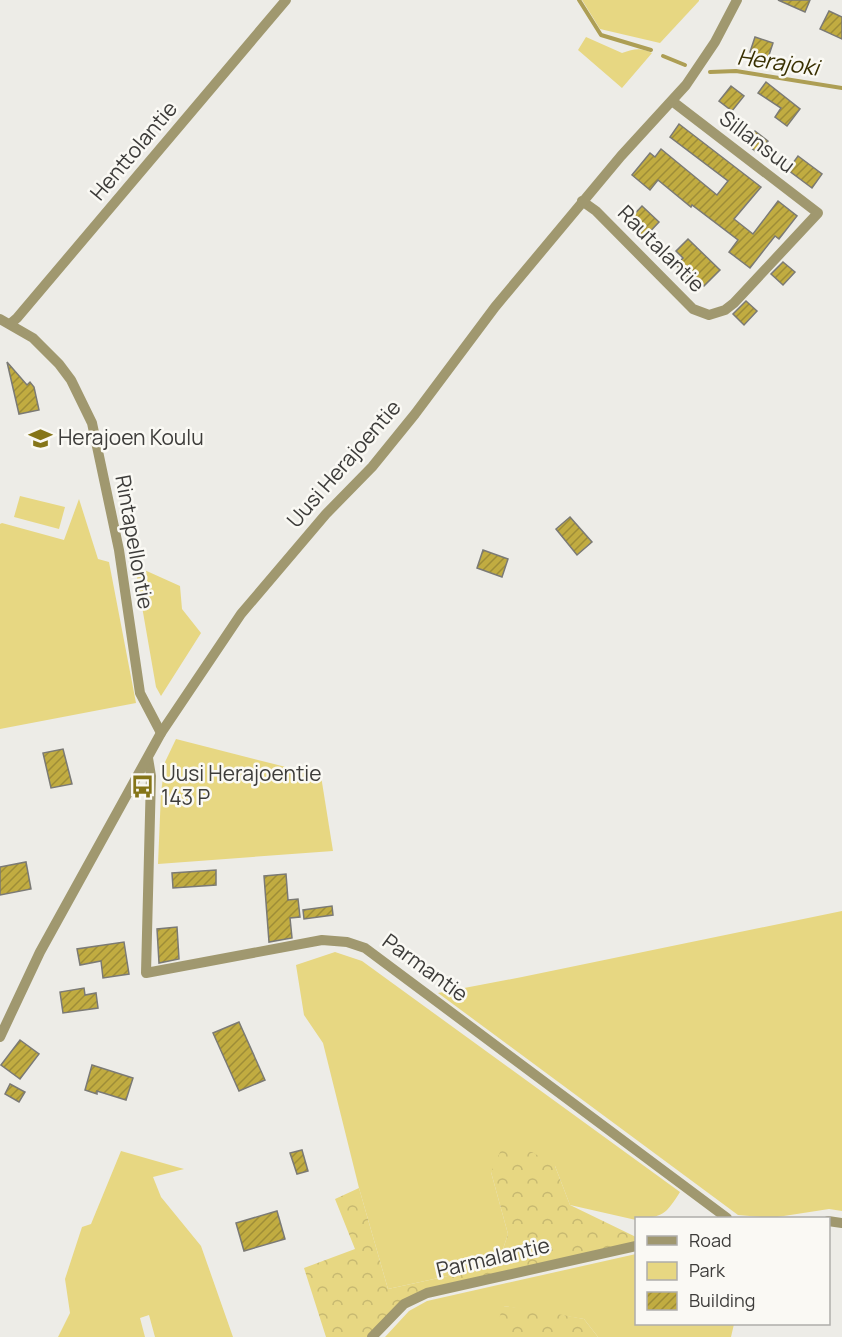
<svg xmlns="http://www.w3.org/2000/svg" width="842" height="1337" viewBox="0 0 842 1337" font-family="Manrope,sans-serif">
  <defs>
    <pattern id="forest-crowns" width="20" height="18" patternUnits="userSpaceOnUse" patternTransform="scale(1.5)"><rect width="20" height="18" fill="#e7d782"/><path d="M2 6a3 3 0 1 1 6 0M12 15a3 3 0 1 1 6 0" fill="none" stroke="#c7b971"/></pattern>
    <pattern id="building-hatch" width="6" height="6" patternUnits="userSpaceOnUse" patternTransform="scale(1.5)"><rect width="6" height="6" fill="#c1ac41"/><path d="M-1 1l2-2M0 6l6-6M5 7l2-2" fill="none" stroke="#9e8d37"/></pattern>
  </defs>
  <rect width="100%" height="100%" fill="#edece7"/>
  <!-- green -->
  <g fill="#e7d782">
    <polygon points="582,0 699,0 699,1 660,43 600,29"/>
    <path d="M586 37 622 53C634 49 640 47 652 53L622 88 578 50Z"/>
    <polygon points="20,496 65,507 59,529 14,517"/>
    <polygon points="79,499 98,559 109,562 136,703 0,729 0,524 2,523 64,540"/>
    <polygon points="140,568 180,586 182,609 201,633 161,696 156,687 136,572"/>
    <polygon points="176,739 321,776 333,851 158,864 161,793 165,762"/>
    <polygon points="842,911 842,1211 829,1209 771,1218 738,1215 438,993 522,977"/>
    <path d="M335 952 362 961 680 1192C666 1214 663 1218 636 1218V1220L570 1205 555 1166 491 1172 508 1234 501 1255 480 1269 388 1289 359 1188 323 1043 304 1015 296 965Z"/>
    <polygon points="121,1151 184,1169 153,1177 161,1197 201,1246 233,1337 155,1337 149,1315 140,1318 145,1337 58,1337 70,1313 65,1279 82,1227 91,1224"/>
    <polygon points="636,1254 636,1324 734,1324 731,1337 598,1337 584,1319 504,1306 499,1322 499,1337 385,1337 409,1311 427,1301"/>
  </g>
  <!-- forest -->
  <g fill="url(#forest-crowns)">
    <polygon points="501,1150 532,1152 555,1166 570,1205 636,1237 636,1243 422,1292 369,1337 326,1337 304,1268 355,1249 335,1199 359,1188 388,1289 480,1269 501,1255 508,1234 491,1172"/>
    <polygon points="503,1306 536,1310 584,1319 598,1337 499,1337 498,1322"/>
  </g>
  <g fill="none" stroke-linecap="round" stroke-linejoin="round">
    <!-- stream -->
    <g stroke="#ad9e54" stroke-width="4">
      <polyline points="579,0 601,35 651,50"/>
      <polyline points="663,56 685,65"/>
      <polyline points="710,72 736,71 842,88"/>
    </g>
  </g>
  <!-- building -->
  <g fill="url(#building-hatch)" stroke="#7b7a75" stroke-width="1.5">
    <polygon points="778,0 810,0 805,12"/>
    <polygon points="829,11 842,17 842,39 820,29"/>
    <polygon points="755,37 773,43 768,58 750,52"/>
    <polygon points="766,82 800,109 787,126 775,117 781,108 758,93"/>
    <polygon points="731,86 744,96 732,111 719,101"/>
    <polygon points="679,124 761,187 734,219 753,234 778,201 797,216 779,239 775,236 750,268 729,252 738,240 692,205 691,207 658,180 650,190 632,175 650,153 655,157 661,149 717,195 728,181 670,137"/>
    <polygon points="755,131 768,141 758,153 746,144"/>
    <polygon points="798,156 822,174 812,188 788,170"/>
    <polygon points="642,206 659,222 644,238 627,222"/>
    <polygon points="688,239 720,270 704,286 693,276 690,279 676,265 683,258 676,251"/>
    <polygon points="783,262 795,272 783,285 771,274"/>
    <polygon points="746,301 757,311 744,325 733,314"/>
    <polygon points="7,362 27,385 30,382 34,387 39,410 19,414"/>
    <polygon points="570,517 592,542 577,555 556,529"/>
    <polygon points="483,550 508,559 502,577 477,568"/>
    <polygon points="63,749 72,784 51,788 43,753"/>
    <polygon points="26,862 31,889 0,895 0,867"/>
    <polygon points="216,870 216,885 173,888 172,873"/>
    <polygon points="286,874 288,900 298,899 300,917 290,918 292,938 269,942 264,876"/>
    <polygon points="332,906 333,915 304,919 303,910"/>
    <polygon points="177,927 179,959 159,963 157,929"/>
    <polygon points="124,942 129,974 103,978 101,961 80,965 77,949"/>
    <polygon points="84,988 85,995 96,993 98,1008 63,1013 60,992"/>
    <polygon points="239,1022 265,1080 239,1091 213,1033"/>
    <polygon points="20,1040 39,1054 20,1079 1,1065"/>
    <polygon points="92,1065 133,1078 126,1100 97,1091 97,1094 85,1090"/>
    <polygon points="10,1084 25,1092 19,1102 5,1094"/>
    <polygon points="302,1150 308,1171 297,1174 290,1153"/>
    <polygon points="277,1211 285,1239 244,1251 236,1223"/>
  </g>
  <g fill="none" stroke-linecap="round" stroke-linejoin="round">
    <!-- street -->
    <g stroke="#a0986f" stroke-width="10">
      <polyline points="582,201 596,211 693,309 709,315 725,310 734,303 818,213 672,101"/>
      <polyline points="0,319 33,338 59,364 71,380 92,423 119,550 140,693 161,733"/>
      <polyline points="10,324 17,318 286,0"/>
      <polyline points="148,758 151,776 146,973 322,940 347,942 365,948 727,1218"/>
      <polyline points="0,1037 40,952 161,733 241,614 326,514 372,467 415,414 495,307 621,156 686,85 715,42 737,0"/>
      <polyline points="828,1221 842,1223"/>
      <polyline points="372,1337 404,1304 427,1293 636,1246"/>
    </g>
  </g>
  <!-- icons -->
  <defs>
    <symbol id="school-bare" viewBox="-9 -9 18 18"><path d="M0-5L7-2L0 1L-7-2ZM-4 1L0 2.5L4 1V4Q0 6-4 4Z" fill="#857518" stroke="#faf9f4" stroke-width="2.5" paint-order="stroke"/></symbol>
    <symbol id="bus-bare" viewBox="-9 -9 18 18"><path d="M-5-6H5V4H4V6H2V4H-2V6H-4V4H-5ZM-3.5-4V0h7V-4ZM-3.5 1.2v1.5H-2V1.2ZM2 1.2v1.5H3.5V1.2Z" fill="#857518" stroke="#faf9f4" stroke-width="2.5" paint-order="stroke"/></symbol>
  </defs>
  <g fill-rule="evenodd">
    <use href="#school-bare" x="24" y="422" width="33" height="33"/>
    <use href="#bus-bare" x="126" y="770" width="33" height="33"/>
  </g>
  <g text-anchor="middle" stroke-width="5" stroke-linejoin="round" paint-order="stroke">
    <!-- street labels -->
    <g font-size="21" fill="#3d3c3a" stroke="#faf9f4">
      <text transform="translate(757 142) rotate(37)" y="7">Sillansuu</text>
      <text transform="translate(134 151) rotate(-50)" y="7">Henttolantie</text>
      <text transform="translate(661 249) rotate(45)" y="7">Rautalantie</text>
      <text transform="translate(344 464) rotate(-49)" y="7">Uusi Herajoentie</text>
      <text transform="translate(134 542) rotate(80)" y="7">Rintapellontie</text>
      <text transform="translate(425 968) rotate(36)" y="7">Parmantie</text>
      <text transform="translate(493 1258) rotate(-13)" y="7">Parmalantie</text>
    </g>
    <!-- poi labels -->
    <g font-size="21" fill="#3d3c3a" stroke="#faf9f4" text-anchor="start">
      <text x="58" y="445">Herajoen Koulu</text>
      <text x="161" y="781">Uusi Herajoentie<tspan x="161" dy="24">143 P</tspan></text>
    </g>
    <!-- water labels -->
    <g font-size="22" font-style="italic" fill="#382f00" stroke="#faf9f4">
      <text transform="translate(778 62) rotate(8)" y="8">Herajoki</text>
    </g>
  </g>
  <!-- legend -->
  <rect x="635" y="1217" width="195" height="108" fill="#faf9f4" stroke="#aeadaa" stroke-width="1.5"/>
  <rect x="647" y="1236" width="30" height="9" fill="#a0986f" stroke="#aeadaa" stroke-width="1.5"/>
  <text x="689" y="1247" font-size="18" fill="#3d3c3a">Road</text>
  <rect x="647" y="1262" width="30" height="18" fill="#e7d782" stroke="#aeadaa" stroke-width="1.5"/>
  <text x="689" y="1277" font-size="18" fill="#3d3c3a">Park</text>
  <rect x="647" y="1292" width="30" height="18" fill="url(#building-hatch)" stroke="#aeadaa" stroke-width="1.5"/>
  <text x="689" y="1307" font-size="18" fill="#3d3c3a">Building</text>
</svg>
